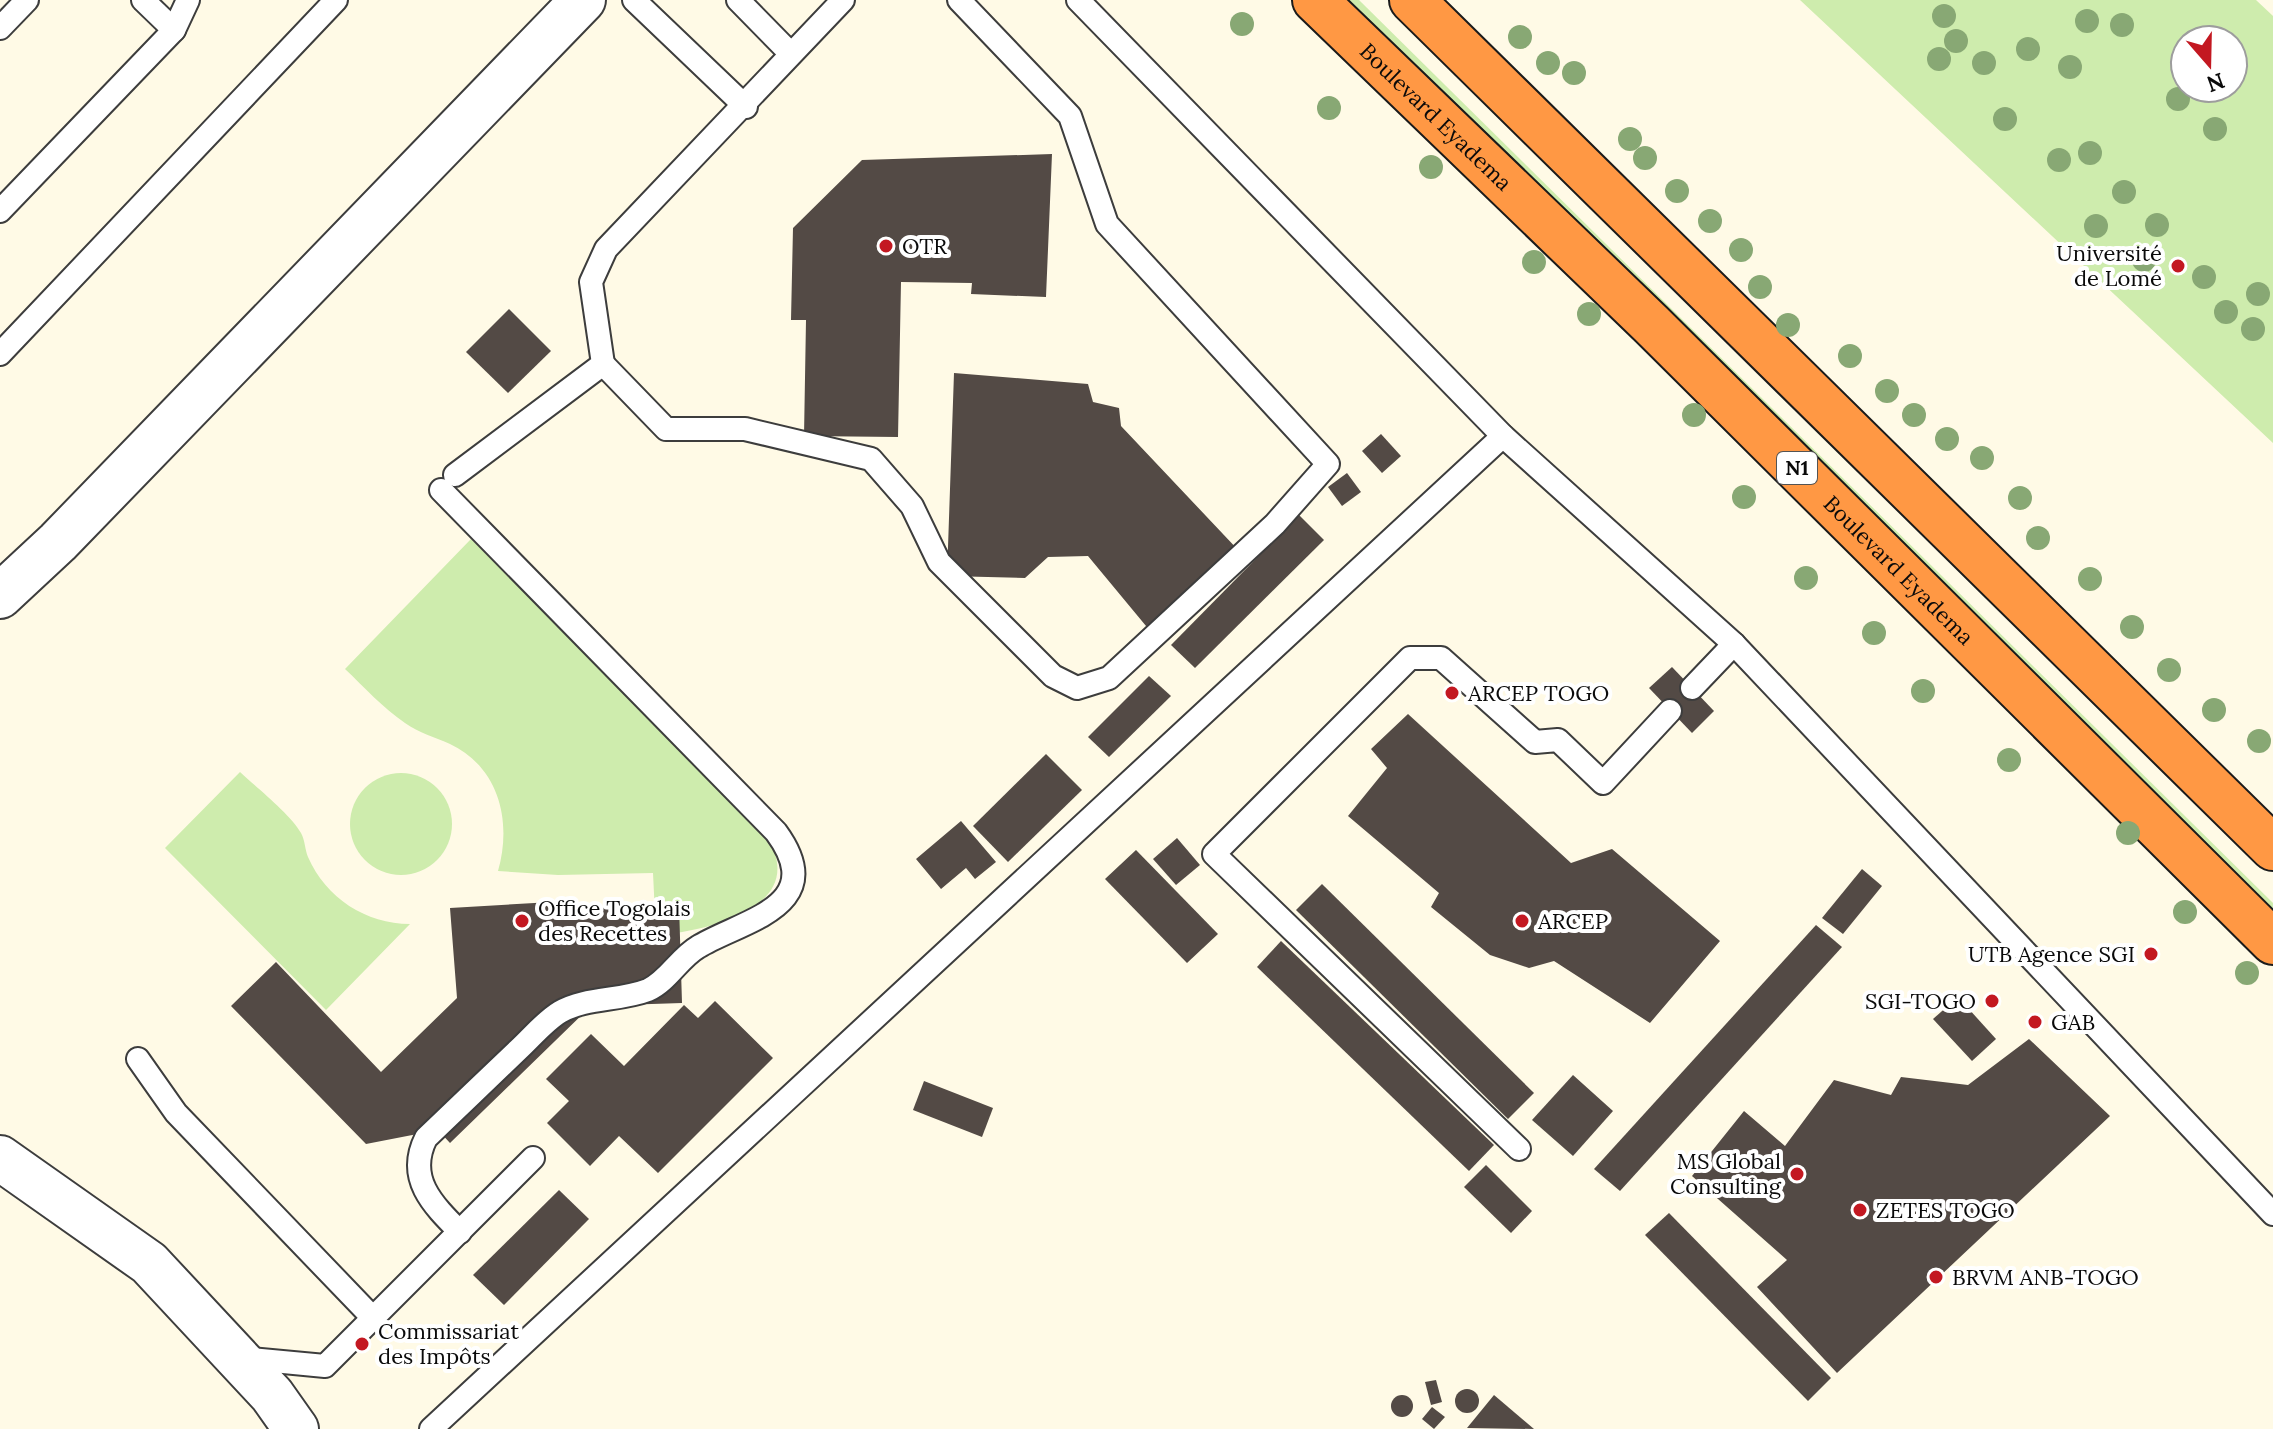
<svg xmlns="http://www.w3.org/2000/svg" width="2273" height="1429" viewBox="0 0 2273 1429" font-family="Lora,serif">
  <rect width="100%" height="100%" fill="#fffae6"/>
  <!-- green -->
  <g fill="#ceecad" fill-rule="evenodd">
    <polygon points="1334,0 1359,0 2273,903 2273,923"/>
    <path d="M1800 0H2256L2273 16V443ZM2185 40H2233V88H2185Z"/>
    <path d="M471 539 767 837C811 908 705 932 656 935L653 873 558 875 498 871C512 822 500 768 450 744 435 737 419 733 405 723 383 708 364 687 345 669Z"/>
    <path d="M240 772C257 788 290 814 301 833 305 840 305 850 308 857 326 898 366 924 410 924L326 1010 165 848Z"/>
    <circle cx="401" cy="824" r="51"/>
  </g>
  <!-- building -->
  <g fill="#534a45">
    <polygon points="1052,154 1046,297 971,294 972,283 901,282 898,437 804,436 806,320 791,320 793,228 862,160"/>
    <polygon points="509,309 551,351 508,393 466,352"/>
    <polygon points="954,373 1088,384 1093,402 1119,408 1121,426 1240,552 1151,632 1088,556 1048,557 1025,578 947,576"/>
    <polygon points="1381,434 1401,456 1382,473 1362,451"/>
    <polygon points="1347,473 1361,492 1342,506 1328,487"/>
    <polygon points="1299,515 1324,540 1195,668 1171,645"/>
    <polygon points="1672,667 1714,711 1692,733 1649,688"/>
    <polygon points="1149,676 1171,696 1109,757 1088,737"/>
    <polygon points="1408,714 1571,863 1612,849 1720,941 1650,1023 1554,961 1529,968 1490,955 1431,907 1439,893 1348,816 1387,768 1371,749"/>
    <polygon points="1046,754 1082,790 1008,862 973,826"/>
    <polygon points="961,821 996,862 975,879 966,868 941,889 916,859"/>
    <polygon points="1177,838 1200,865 1176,885 1153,859"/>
    <polygon points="1136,850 1218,934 1187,963 1105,879"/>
    <polygon points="1862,869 1882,886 1843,934 1822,918"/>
    <polygon points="1322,884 1534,1093 1508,1119 1296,910"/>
    <polygon points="552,902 552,915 585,915 586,908 679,905 682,1003 591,1006 450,1143 438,1130 366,1144 231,1006 276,962 381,1072 457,998 450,908"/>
    <polygon points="1816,925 1842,947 1620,1191 1594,1169"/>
    <polygon points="1281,941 1494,1145 1469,1171 1257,967"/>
    <polygon points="1958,997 1996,1039 1972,1061 1933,1019"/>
    <polygon points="715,1001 773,1058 658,1173 619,1136 590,1166 547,1123 569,1101 546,1079 591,1034 624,1066 684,1005 698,1018"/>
    <polygon points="2029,1039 2110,1116 1837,1373 1757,1287 1787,1260 1692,1176 1744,1111 1785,1146 1834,1080 1891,1095 1901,1077 1968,1085"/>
    <polygon points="1573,1075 1613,1111 1573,1156 1532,1120"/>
    <polygon points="924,1081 993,1108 982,1137 913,1110"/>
    <polygon points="1486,1165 1532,1211 1511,1233 1464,1187"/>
    <polygon points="559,1190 589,1219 504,1305 473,1275"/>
    <polygon points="1669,1213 1831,1378 1808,1401 1645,1235"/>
    <polygon points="1436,1380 1442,1402 1431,1405 1425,1382"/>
    <circle cx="1467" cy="1401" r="12"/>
    <polygon points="1494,1395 1534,1429 1467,1428"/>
    <circle cx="1402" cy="1406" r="11"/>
    <polygon points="1432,1407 1445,1417 1434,1429 1422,1419"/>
  </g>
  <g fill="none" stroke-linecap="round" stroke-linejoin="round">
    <defs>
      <g id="lane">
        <polyline points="143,0 174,30"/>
        <polyline points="634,0 746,107"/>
        <polyline points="738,0 790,53"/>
        <polyline points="1078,0 1503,436 1734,644 2273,1214"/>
        <polyline points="0,28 27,0"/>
        <polyline points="0,211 174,30 188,0"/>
        <polyline points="0,354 336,0"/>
        <polyline points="603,364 666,429 745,429 871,459 912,506 939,562 1053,676 1077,688 1109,678 1275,524 1328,464 1107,224 1070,116 959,0"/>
        <polyline points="455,475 603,364 591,282 606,249 843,0"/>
        <path d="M441 490 776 832C831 907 742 920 698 947 679 958 668 981 648 990 620 1001 586 997 560 1012 545 1021 532 1037 519 1049 488 1079 457 1108 426 1138 406 1178 432 1204 460 1232"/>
        <polyline points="1692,688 1734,644"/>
        <polyline points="138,1059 176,1113 373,1318"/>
        <polyline points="1519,1149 1214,854 1410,658 1441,658 1535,742 1558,740 1603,783 1670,711"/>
        <polyline points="241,1358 325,1366 533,1158"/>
        <polyline points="431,1429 1503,436"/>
      </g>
      <g id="street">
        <polyline points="0,596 58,542 583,0"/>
        <polyline points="0,1158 149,1263 272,1395 296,1429"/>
      </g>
      <g id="highway">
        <path id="s1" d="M1315 0 1651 324 2273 942"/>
        <polyline points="1412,0 2273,848"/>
      </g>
    </defs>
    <!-- lane casing -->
    <use href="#lane" stroke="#3d3d3d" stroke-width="26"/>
    <!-- street casing -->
    <use href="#street" stroke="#3d3d3d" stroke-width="48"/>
    <!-- highway casing -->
    <use href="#highway" stroke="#1b1b1b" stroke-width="48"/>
    <!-- lane -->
    <use href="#lane" stroke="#fff" stroke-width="22"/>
    <!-- street -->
    <use href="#street" stroke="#fff" stroke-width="44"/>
    <!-- highway -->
    <use href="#highway" stroke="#ff9844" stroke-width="44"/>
  </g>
  <!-- trees -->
  <g fill="#88a874">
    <circle cx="1944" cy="16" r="12"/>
    <circle cx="2087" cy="21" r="12"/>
    <circle cx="1242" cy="24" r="12"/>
    <circle cx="2122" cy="25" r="12"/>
    <circle cx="1520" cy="37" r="12"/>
    <circle cx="1956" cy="41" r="12"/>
    <circle cx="2028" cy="49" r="12"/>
    <circle cx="1939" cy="59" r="12"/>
    <circle cx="1548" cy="63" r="12"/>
    <circle cx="1984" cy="63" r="12"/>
    <circle cx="2070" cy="67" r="12"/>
    <circle cx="1574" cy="73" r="12"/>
    <circle cx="2178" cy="99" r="12"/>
    <circle cx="1329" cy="108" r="12"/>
    <circle cx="2005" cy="119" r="12"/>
    <circle cx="2215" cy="129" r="12"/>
    <circle cx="1630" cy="139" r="12"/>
    <circle cx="2090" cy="153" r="12"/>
    <circle cx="1645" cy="158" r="12"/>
    <circle cx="2059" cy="160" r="12"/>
    <circle cx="1431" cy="167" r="12"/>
    <circle cx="1677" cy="191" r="12"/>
    <circle cx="2124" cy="192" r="12"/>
    <circle cx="1710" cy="221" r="12"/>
    <circle cx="2157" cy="225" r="12"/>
    <circle cx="2096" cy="226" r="12"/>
    <circle cx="1741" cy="250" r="12"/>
    <circle cx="2144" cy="260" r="12"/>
    <circle cx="1534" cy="262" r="12"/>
    <circle cx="2204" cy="277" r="12"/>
    <circle cx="1760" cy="287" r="12"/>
    <circle cx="2258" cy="294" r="12"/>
    <circle cx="2226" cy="312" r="12"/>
    <circle cx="1589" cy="314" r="12"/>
    <circle cx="1788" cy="325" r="12"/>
    <circle cx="2253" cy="329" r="12"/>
    <circle cx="1850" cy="356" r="12"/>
    <circle cx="1887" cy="391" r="12"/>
    <circle cx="1694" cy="415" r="12"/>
    <circle cx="1914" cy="415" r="12"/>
    <circle cx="1947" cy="439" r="12"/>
    <circle cx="1982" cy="458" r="12"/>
    <circle cx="1744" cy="497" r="12"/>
    <circle cx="2020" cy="498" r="12"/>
    <circle cx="2038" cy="538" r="12"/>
    <circle cx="1806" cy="578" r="12"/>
    <circle cx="2090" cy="579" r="12"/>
    <circle cx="2132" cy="627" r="12"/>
    <circle cx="1874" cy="633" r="12"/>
    <circle cx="2169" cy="670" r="12"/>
    <circle cx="1923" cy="691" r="12"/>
    <circle cx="2214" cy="710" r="12"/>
    <circle cx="2259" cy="741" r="12"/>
    <circle cx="2009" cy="760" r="12"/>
    <circle cx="2128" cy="833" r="12"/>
    <circle cx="2185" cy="912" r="12"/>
    <circle cx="2247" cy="973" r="12"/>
  </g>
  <!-- markers -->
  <g fill="#c31821" stroke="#fff" stroke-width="3">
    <circle cx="886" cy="246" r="8"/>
    <circle cx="2178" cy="266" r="8"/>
    <circle cx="1452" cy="693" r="8"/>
    <circle cx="522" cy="921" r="8"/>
    <circle cx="1522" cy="921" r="8"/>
    <circle cx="2151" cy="954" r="8"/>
    <circle cx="1992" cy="1001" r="8"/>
    <circle cx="2035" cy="1022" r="8"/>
    <circle cx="1797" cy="1174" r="8"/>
    <circle cx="1860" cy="1210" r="8"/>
    <circle cx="1936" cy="1277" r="8"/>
    <circle cx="362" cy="1344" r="8"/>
  </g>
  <g text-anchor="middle" stroke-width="8" stroke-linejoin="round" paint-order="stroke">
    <!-- shield labels -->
    <rect fill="#fff" stroke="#545454" stroke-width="2" x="1777" y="452" width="40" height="32" rx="6"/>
    <g font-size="20" font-weight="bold" fill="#0a0a0a">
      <text x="1797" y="475">N1</text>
    </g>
    <!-- street labels -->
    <g font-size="22" fill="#0a0a0a" stroke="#fff">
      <text dy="8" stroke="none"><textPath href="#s1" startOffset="168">Boulevard Eyadema</textPath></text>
      <text dy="8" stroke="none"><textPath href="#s1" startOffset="816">Boulevard Eyadema</textPath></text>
    </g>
    <!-- poi labels -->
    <g font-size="22" fill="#0a0a0a" stroke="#fff" text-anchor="start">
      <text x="902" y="254">OTR</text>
      <text x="2162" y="261" text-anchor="end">Université<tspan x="2162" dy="25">de Lomé</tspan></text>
      <text x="1468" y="701">ARCEP TOGO</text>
      <text x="538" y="916">Office Togolais<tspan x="538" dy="25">des Recettes</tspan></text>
      <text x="1538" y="929">ARCEP</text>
      <text x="2135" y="962" text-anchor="end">UTB Agence SGI</text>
      <text x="1976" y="1009" text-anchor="end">SGI-TOGO</text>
      <text x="2051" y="1030">GAB</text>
      <text x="1781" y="1169" text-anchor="end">MS Global<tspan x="1781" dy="25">Consulting</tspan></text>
      <text x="1876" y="1218">ZETES TOGO</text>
      <text x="1952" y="1285">BRVM ANB-TOGO</text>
      <text x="378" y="1339">Commissariat<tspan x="378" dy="25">des Impôts</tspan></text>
    </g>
  </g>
  <!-- north arrow -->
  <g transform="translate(2209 64) rotate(160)"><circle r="38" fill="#ffffff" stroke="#9d9d9d" stroke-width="2"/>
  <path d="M0-6L14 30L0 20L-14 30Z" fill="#c31821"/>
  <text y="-12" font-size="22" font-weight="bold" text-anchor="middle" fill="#0a0a0a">N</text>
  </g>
</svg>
